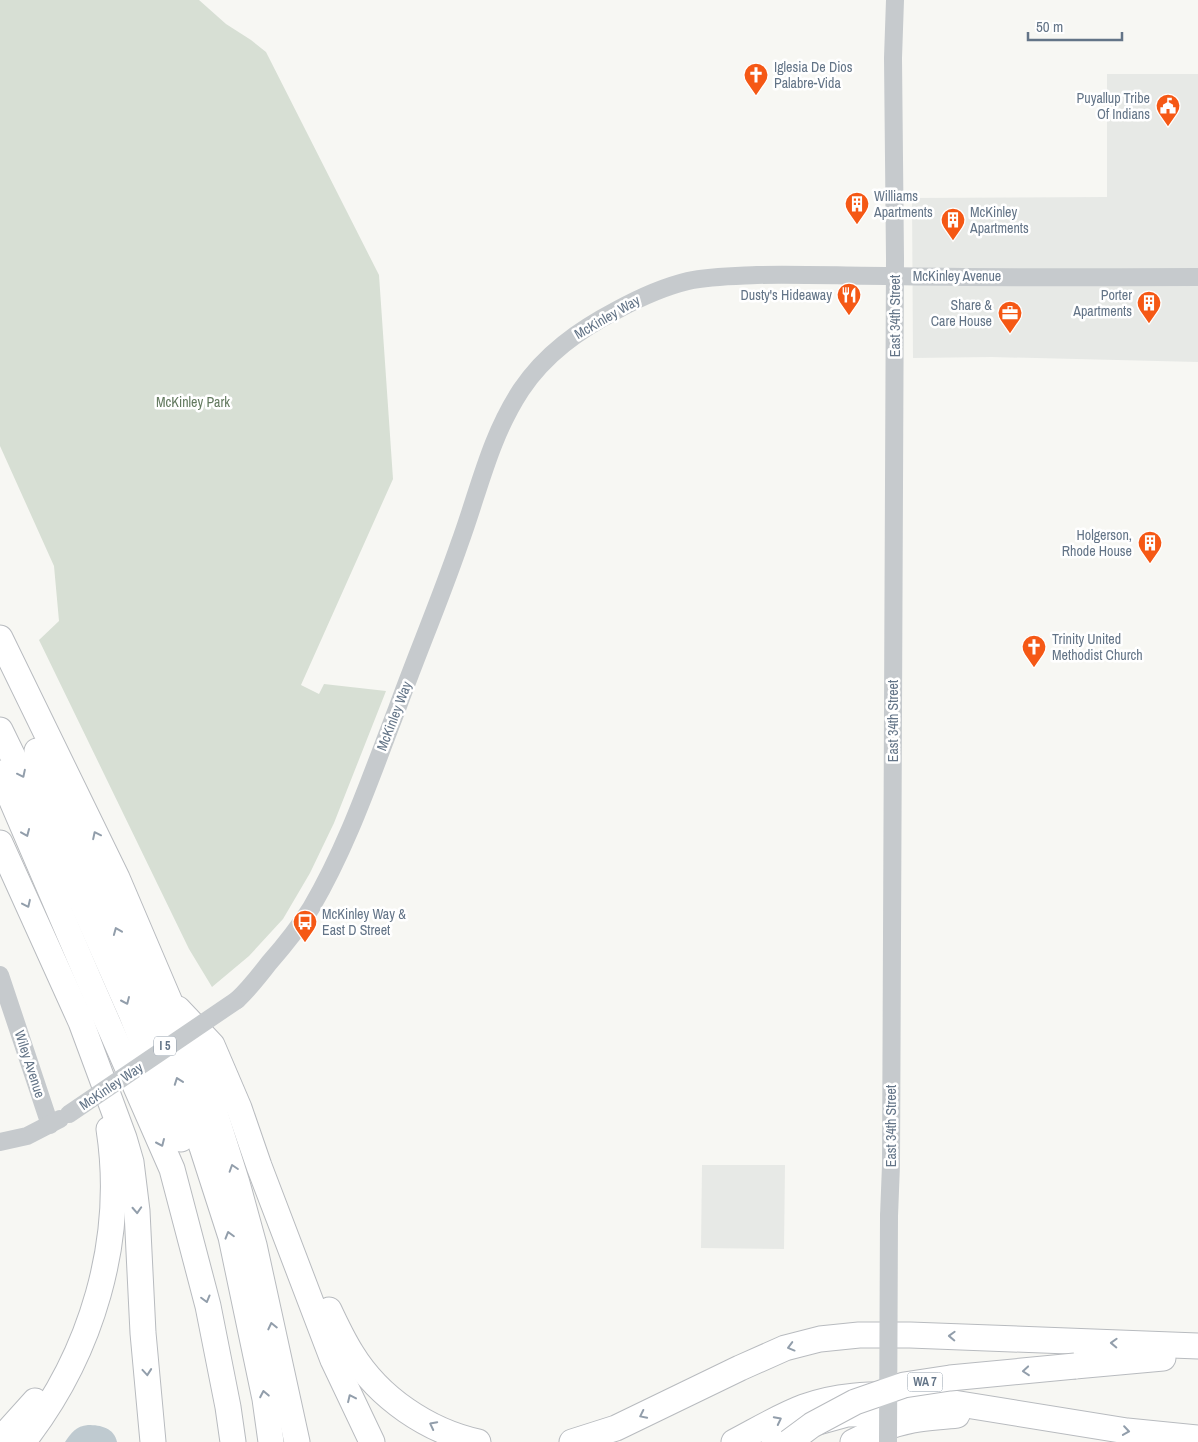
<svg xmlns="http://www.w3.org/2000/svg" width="1198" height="1442" viewBox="0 0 1198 1442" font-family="'Archivo Narrow',sans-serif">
  <rect width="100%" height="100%" fill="#f7f7f3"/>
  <!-- built -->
  <g fill="#e7e9e6">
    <polygon points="1107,74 1198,74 1198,362 992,357 913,358 912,198 1107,197"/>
    <polygon points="702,1165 785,1165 784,1249 701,1248"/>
  </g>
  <!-- green -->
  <polygon fill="#d7dfd4" points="0,0 199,0 226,24 251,40 266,52 379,275 393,479 301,685 319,694 324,684 386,691 334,823 310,873 283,919 249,956 212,987 189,949 39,640 59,621 54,566 0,446"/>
  <!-- water -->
  <path fill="#bfcad0" d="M88 1425C101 1425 114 1428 117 1442H65C71 1433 76 1426 88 1425Z"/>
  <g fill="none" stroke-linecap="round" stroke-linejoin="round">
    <defs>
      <g id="motorway">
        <polyline points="0,638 117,878 169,1000 214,1110 237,1183 254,1245 297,1442"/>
        <polyline points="0,730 62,857 131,1013 181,1139"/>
        <polyline points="37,751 101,894 177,1077 202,1147 231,1237 265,1399 271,1442"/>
        <polyline points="0,773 89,980 172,1169 208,1306 228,1407 233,1442"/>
        <polyline points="0,843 81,1022 124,1138 131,1162 137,1211 143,1333 153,1442"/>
        <polyline points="178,1009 212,1045 239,1108 259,1166 333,1360 372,1442"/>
        <path d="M329 1310C336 1325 343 1340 352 1354 379 1398 428 1431 478 1442"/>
        <polyline points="1075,1366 1163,1358"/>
        <polyline points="0,1440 35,1401"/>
        <path d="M23 1442C92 1354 126 1240 109 1129"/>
        <polyline points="572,1442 616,1428 740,1368 785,1348 820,1339 859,1335 910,1335 1198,1346"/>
        <path d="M734 1442C757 1430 780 1416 804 1407 836 1395 870 1394 904 1395L1127 1431 1198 1438"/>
        <polyline points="774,1442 811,1424 847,1414 913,1413"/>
        <path d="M853 1442C872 1432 892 1424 913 1420 927 1417 942 1417 957 1415"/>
      </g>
    </defs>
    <!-- motorway casing -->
    <use href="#motorway" stroke="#b8bbbf" stroke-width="27"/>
    <!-- tertiary -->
    <g stroke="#c6cacd" stroke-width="18">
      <polyline points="0,975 50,1125"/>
      <path d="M237 1000C249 989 259 976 269 963 284 946 299 927 311 908 348 845 371 776 397 709 417 654 440 600 459 545 479 491 489 439 521 390 545 354 579 330 617 310 639 298 663 287 688 281 710 276 734 276 757 275 802 274 846 276 890 276 993 278 1095 277 1198 277"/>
      <polyline points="0,1142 27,1136 60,1119"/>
      <polyline points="889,1216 891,1165 895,258 893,58 895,0"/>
    </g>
    <!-- motorway -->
    <use href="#motorway" stroke="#fff" stroke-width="25"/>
    <defs>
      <polyline id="motorway-bridge" points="789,1442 812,1425 855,1402 904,1385 950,1378 1075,1366"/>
    </defs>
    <!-- motorway-bridge casing -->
    <use href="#motorway-bridge" stroke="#b8bbbf" stroke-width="27" stroke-linecap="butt"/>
    <!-- tertiary-bridge -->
    <g stroke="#c6cacd" stroke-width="18">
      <polyline points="69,1114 237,1000"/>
      <polyline points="888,1442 889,1216"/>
    </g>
    <!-- motorway-bridge -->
    <use href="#motorway-bridge" stroke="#fff" stroke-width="25"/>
  </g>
  <!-- one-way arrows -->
  <defs><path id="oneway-chevron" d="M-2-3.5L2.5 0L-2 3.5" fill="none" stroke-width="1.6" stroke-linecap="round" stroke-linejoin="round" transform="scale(1.25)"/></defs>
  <g stroke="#929eab">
    <use href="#oneway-chevron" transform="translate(22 774) rotate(64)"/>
    <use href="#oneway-chevron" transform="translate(26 833) rotate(67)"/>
    <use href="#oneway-chevron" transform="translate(96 835) rotate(-116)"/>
    <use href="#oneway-chevron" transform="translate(27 904) rotate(65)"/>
    <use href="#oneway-chevron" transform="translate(117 931) rotate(-112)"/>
    <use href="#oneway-chevron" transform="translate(126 1001) rotate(66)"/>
    <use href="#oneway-chevron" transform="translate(178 1081) rotate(-110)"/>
    <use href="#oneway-chevron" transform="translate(161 1143) rotate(66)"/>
    <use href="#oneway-chevron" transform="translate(233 1168) rotate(-108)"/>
    <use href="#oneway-chevron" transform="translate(137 1210) rotate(87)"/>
    <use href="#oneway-chevron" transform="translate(229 1235) rotate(-106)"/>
    <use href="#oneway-chevron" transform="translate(206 1299) rotate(75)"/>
    <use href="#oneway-chevron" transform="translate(272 1326) rotate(-103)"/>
    <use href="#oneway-chevron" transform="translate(952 1336) rotate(-178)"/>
    <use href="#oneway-chevron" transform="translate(1114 1343) rotate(-178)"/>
    <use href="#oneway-chevron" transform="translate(791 1347) rotate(165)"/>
    <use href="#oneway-chevron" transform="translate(1026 1371) rotate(175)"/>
    <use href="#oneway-chevron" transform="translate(147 1372) rotate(85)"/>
    <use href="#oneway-chevron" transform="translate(264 1394) rotate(-101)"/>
    <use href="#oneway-chevron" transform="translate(351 1398) rotate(-115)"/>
    <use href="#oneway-chevron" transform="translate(643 1415) rotate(154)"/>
    <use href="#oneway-chevron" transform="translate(778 1420) rotate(-27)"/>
    <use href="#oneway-chevron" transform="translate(433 1425) rotate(-153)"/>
    <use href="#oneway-chevron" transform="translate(1126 1431) rotate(8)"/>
  </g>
  <!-- icons -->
  <defs>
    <symbol id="church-pin" viewBox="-11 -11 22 30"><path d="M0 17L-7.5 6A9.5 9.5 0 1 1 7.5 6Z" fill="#f55815" stroke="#fff"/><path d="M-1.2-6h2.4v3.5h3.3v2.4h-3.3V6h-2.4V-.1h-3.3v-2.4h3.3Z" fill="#fff"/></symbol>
    <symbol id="civic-pin" viewBox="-11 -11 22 30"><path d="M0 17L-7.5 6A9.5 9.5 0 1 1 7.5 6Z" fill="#f55815" stroke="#fff"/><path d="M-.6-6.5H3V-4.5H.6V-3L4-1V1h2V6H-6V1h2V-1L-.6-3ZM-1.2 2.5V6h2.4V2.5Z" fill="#fff"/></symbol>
    <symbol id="building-pin" viewBox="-11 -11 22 30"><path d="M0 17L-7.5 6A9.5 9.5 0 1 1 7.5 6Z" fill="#f55815" stroke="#fff"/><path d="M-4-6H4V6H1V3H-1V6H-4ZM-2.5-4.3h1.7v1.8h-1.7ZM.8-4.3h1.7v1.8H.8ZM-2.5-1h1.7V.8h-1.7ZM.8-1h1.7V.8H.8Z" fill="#fff"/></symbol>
    <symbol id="restaurant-pin" viewBox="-11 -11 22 30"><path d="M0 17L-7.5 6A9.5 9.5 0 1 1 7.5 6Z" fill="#f55815" stroke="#fff"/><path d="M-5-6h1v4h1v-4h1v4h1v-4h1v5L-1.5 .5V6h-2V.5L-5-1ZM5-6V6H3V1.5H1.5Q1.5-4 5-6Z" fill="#fff"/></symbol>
    <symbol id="office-pin" viewBox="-11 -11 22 30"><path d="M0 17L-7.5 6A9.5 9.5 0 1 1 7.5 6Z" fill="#f55815" stroke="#fff"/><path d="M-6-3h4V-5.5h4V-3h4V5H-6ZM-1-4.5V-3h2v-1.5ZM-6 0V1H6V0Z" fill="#fff"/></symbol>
    <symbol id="bus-pin" viewBox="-11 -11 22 30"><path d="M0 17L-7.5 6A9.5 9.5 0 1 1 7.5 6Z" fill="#f55815" stroke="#fff"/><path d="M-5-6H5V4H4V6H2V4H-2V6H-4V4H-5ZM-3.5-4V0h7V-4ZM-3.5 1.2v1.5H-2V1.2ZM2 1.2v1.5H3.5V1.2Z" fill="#fff"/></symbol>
  </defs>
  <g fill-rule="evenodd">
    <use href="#church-pin" x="742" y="61" width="28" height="38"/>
    <use href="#civic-pin" x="1154" y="92" width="28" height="38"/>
    <use href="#building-pin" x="843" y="190" width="28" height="38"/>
    <use href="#building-pin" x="939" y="206" width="28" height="38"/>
    <use href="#restaurant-pin" x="835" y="281" width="28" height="38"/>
    <use href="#building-pin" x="1135" y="289" width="28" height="38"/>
    <use href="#office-pin" x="996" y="299" width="28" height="38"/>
    <use href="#building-pin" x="1136" y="529" width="28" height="38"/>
    <use href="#church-pin" x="1020" y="633" width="28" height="38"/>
    <use href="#bus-pin" x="291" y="908" width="28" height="38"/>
  </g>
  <g text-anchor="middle" stroke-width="5" stroke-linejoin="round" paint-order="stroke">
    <!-- shield labels -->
    <g fill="#fff" stroke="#929eab" stroke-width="1">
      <rect x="154" y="1036.5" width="22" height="19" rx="4"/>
      <rect x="907.5" y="1372.5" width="35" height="19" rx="4"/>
    </g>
    <g font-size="12" font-weight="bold" fill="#637487">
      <text x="165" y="1050">I 5</text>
      <text x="925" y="1386">WA 7</text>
    </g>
    <!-- poi labels -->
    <g font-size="14" fill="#637487" stroke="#fff" text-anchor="start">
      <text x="774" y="72">Iglesia De Dios<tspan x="774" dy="16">Palabre-Vida</tspan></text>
      <text x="1150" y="103" text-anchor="end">Puyallup Tribe<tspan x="1150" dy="16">Of Indians</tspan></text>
      <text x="874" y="201">Williams<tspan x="874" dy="16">Apartments</tspan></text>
      <text x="970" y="217">McKinley<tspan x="970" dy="16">Apartments</tspan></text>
      <text x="832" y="300" text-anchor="end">Dusty's Hideaway</text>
      <text x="1132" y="300" text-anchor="end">Porter<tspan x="1132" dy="16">Apartments</tspan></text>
      <text x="992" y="310" text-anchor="end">Share &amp;<tspan x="992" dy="16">Care House</tspan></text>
      <text x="1132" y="540" text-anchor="end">Holgerson,<tspan x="1132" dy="16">Rhode House</tspan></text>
      <text x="1052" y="644">Trinity United<tspan x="1052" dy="16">Methodist Church</tspan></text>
      <text x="322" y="919">McKinley Way &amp;<tspan x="322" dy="16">East D Street</tspan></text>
    </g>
    <!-- street labels -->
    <g font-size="14" fill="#637487" stroke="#fff">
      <text x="957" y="281">McKinley Avenue</text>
      <text transform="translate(895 316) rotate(-90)" y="5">East 34th Street</text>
      <text transform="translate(607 317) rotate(-30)" y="5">McKinley Way</text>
      <text transform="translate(394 716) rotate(-69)" y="5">McKinley Way</text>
      <text transform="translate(893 721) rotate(-90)" y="5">East 34th Street</text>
      <text transform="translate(30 1064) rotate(72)" y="5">Wiley Avenue</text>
      <text transform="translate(111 1086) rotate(-34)" y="5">McKinley Way</text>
      <text transform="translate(891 1126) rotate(-90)" y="5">East 34th Street</text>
    </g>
    <!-- park labels -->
    <g font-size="14" fill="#62795e" stroke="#fff">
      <text x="193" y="407">McKinley Park</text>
    </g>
  </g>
  <!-- scale -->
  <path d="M1028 32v8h94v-8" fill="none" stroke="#637487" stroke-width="2.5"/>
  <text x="1036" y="32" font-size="15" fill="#637487" stroke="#ffffff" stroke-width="4" paint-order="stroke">50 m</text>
</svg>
